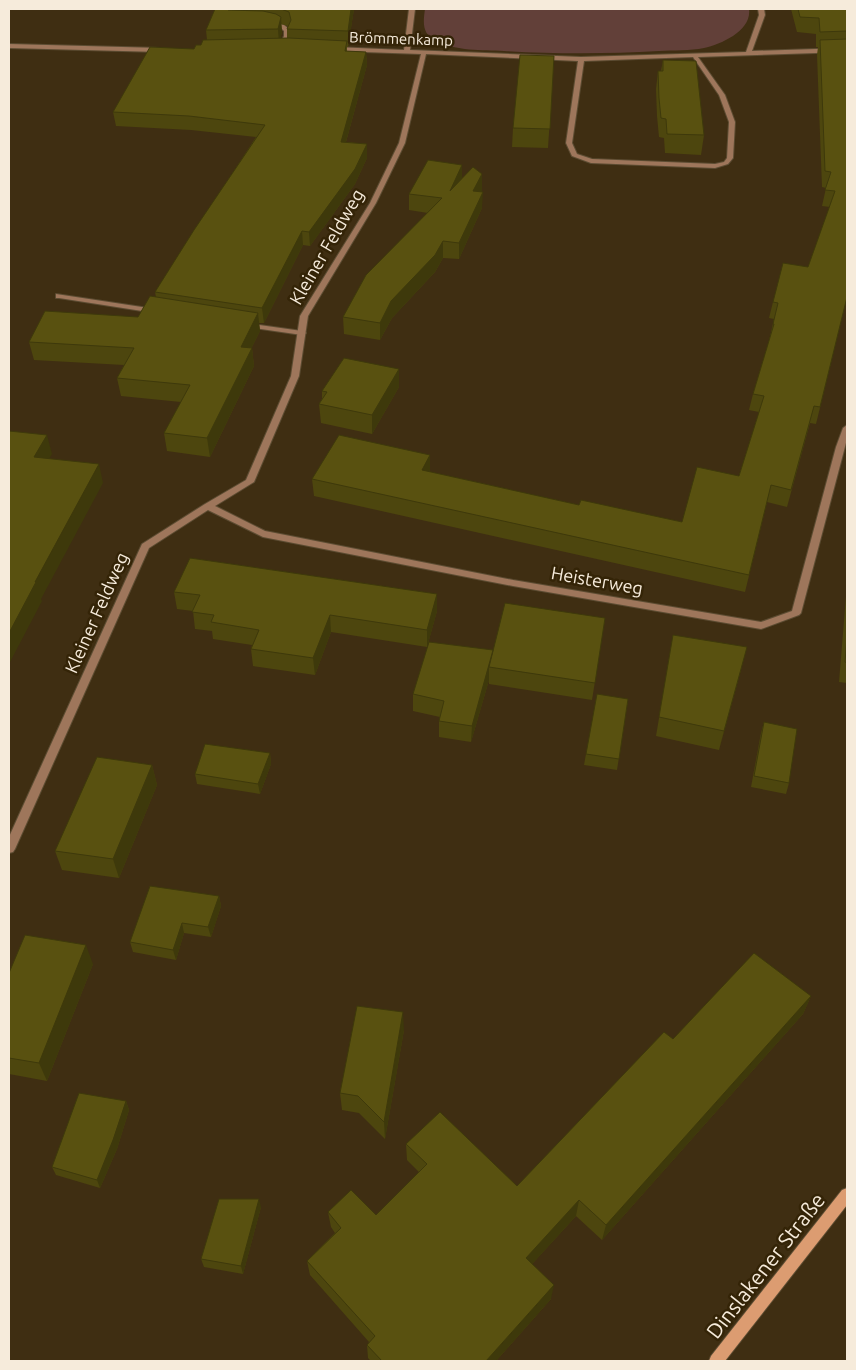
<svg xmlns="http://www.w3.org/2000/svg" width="856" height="1370" viewBox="0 0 856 1370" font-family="Ubuntu,sans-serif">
  <rect width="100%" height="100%" fill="#3f2e12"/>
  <!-- green -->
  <path fill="#624039" d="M425 9H749C752 30 722 44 704 48 690 51 674 50 659 51 607 54 555 54 504 51 482 50 456 51 436 41 422 34 423 23 425 9Z"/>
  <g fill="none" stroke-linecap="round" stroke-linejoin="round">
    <defs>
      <g id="service">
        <polygon points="269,22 284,25 290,30 290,36 283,49 278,48 284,36 284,31 280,27 267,25 267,23"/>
        <polygon points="56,294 155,309 159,311 155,313 59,298 56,298"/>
        <polygon points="245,323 302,331 306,333 302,335 248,327 245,327"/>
      </g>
      <g id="minor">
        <path d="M409 9H415L410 50 581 57 746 52 759 15 758 9H764L765 15 752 51 847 48V52L698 57 725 95 735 122 733 158 728 164 715 168 591 163 572 156 566 143 578 61 426 54 405 143 376 203 308 316 299 376 254 482 215 506 265 531 513 580 761 622 792 611 836 447 843 428 847 425V439L801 613 799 615 761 629 513 586 263 537 208 510 149 548 15 849 13 852 9 853V837L142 544 205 504 246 480 291 376 300 316 370 203 399 143 421 54 335 51 332 49 335 47 404 50ZM693 57 719 95 729 122 727 158 724 162 715 164 592 159 577 154 572 143 584 61Z"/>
        <polygon points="9,44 160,48 163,50 160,52 9,48"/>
      </g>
      <polygon id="secondary" points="847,1188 847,1205 725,1361 709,1361 711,1356 842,1190"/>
    </defs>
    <!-- service casing -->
    <use href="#service" stroke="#5c4c32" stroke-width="2"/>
    <!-- minor casing -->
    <use href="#minor" stroke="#5c4c32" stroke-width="2"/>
    <!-- secondary casing -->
    <use href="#secondary" stroke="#5c4c32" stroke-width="2"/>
    <!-- service -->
    <use href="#service" fill="#9e765b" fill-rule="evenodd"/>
    <!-- minor -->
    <use href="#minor" fill="#9e765b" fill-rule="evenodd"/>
    <!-- secondary -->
    <use href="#secondary" fill="#dc9c71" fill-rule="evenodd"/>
  </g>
  <!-- wall -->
  <g fill="#4d460e" fill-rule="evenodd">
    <path d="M215 9H354L348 47H347V51L366 52 367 65 346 142 367 144V158L355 184 310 246 303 245 264 323H259L260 331 252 347V348L254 366 210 457 167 451 164 433 181 402 121 396 117 378 124 365 34 360 29 342 138 317 156 297 155 292 256 137 191 130 116 126 113 112 207 40 206 30ZM281 24 288 26 287 29V38L280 39 282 32Z"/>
    <polygon points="791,9 847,9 847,297 816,424 810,423 787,507 767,502 745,592 314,496 312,479 430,472 579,505 682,522 739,476 759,412 749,410 753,394 769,341 774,319 769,318 773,302 808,267 830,207 822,206 826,188 822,187 817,55 818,47 816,47 816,34 797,32"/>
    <polygon points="554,56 548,148 512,147 513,128"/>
    <polygon points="663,60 704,135 701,155 665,153 664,138 659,137 657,116 656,89 658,71 661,71"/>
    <polygon points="462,165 462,178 482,174 481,192 482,208 459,259 443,258 435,272 392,318 380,340 344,334 343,317 428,213 409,210 409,194"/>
    <polygon points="399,369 399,387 372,434 321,423 319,404 322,399 322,391"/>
    <polygon points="847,584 847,683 839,682"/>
    <polygon points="174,592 437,611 427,647 331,632 315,675 253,666 251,649 252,645 213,639 212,631 195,629 193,611 177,609"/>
    <polygon points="605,618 592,700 489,684 489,680 471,742 439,737 439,721 440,717 413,711 413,694 493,650"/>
    <polygon points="673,635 742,666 719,750 656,736"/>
    <polygon points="628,699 617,770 584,765 586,754"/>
    <polygon points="764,722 789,783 786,794 751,787 761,733"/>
    <polygon points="270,753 271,764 260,794 197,784 195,774"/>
    <polygon points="152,765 157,785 119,878 62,870 55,851"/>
    <polygon points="219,896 221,906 211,937 184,933 176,960 133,952 130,942"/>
    <polygon points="93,964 47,1081 9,1074 9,973"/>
    <polygon points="811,996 803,1014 602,1240 576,1216 532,1264 551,1299 496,1361 371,1361 368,1358 367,1345 369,1342 310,1275 307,1261 335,1233 331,1227 328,1212 376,1215 419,1172 407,1160 406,1144 517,1186 673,1039"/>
    <polygon points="404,1030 385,1139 359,1113 342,1110 340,1093"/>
    <polygon points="126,1101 129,1110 117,1149 100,1188 56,1175 52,1167"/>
    <polygon points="261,1207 243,1274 204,1267 201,1259"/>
  </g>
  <!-- shaded-wall -->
  <g fill="#3e390b">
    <polygon points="351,9 354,9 348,47 348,31"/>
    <polygon points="281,17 282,32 279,44 278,29"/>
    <polygon points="366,52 367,65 342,156 341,142"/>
    <polygon points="367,144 367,158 355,184 310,246 309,232"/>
    <polygon points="462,165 462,181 450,191"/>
    <polygon points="482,174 482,191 473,207 473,191"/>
    <polygon points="483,192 482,208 459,259 459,243"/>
    <polygon points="302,231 303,245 264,323 262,308"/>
    <polygon points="443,241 443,258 435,272 392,318 380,340 380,323 391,301"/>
    <polygon points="258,313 260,331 243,365 241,347"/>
    <polygon points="252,348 254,366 210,457 207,438"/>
    <polygon points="399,369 399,387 372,434 372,415"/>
    <polygon points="47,435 52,454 39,476 34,457"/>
    <polygon points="430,455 430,472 422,470"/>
    <polygon points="99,464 103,483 41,599 42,601 9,664 9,633 35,582"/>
    <polygon points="437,594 437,611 427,647 427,630"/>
    <polygon points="330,615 331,632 315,675 313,658"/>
    <polygon points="747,647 742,666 719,750 724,731"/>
    <polygon points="493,650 489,667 489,680 471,742 472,726"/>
    <polygon points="270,753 271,764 260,794 258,784"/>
    <polygon points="152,765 157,785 119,878 113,859"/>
    <polygon points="219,896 221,906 211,937 208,927"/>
    <polygon points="182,923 184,933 176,960 173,950"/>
    <polygon points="86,945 93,964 47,1081 39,1063"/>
    <polygon points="811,996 803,1014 602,1240 606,1225"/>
    <polygon points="403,1012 404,1030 385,1139 384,1122"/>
    <polygon points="126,1101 129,1110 117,1149 100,1188 97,1180"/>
    <polygon points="259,1199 261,1207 243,1274 241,1266"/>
    <polygon points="579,1200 576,1216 524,1273 526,1258"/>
    <polygon points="554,1285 551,1299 496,1361 486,1361"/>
  </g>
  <!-- building -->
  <g fill="#595110" stroke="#3e390b">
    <polygon points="215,9 227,9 228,10 263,11 276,14 281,17 278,29 206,30"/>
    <polygon points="281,9 351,9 348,31 287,29 291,20 289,12"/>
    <polygon points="798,9 847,9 847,31 820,32 819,18 800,17"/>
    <polygon points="289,38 347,41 345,51 366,52 341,142 367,144 355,169 309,232 302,231 262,308 155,292 194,230 265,125 189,116 113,112 150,47 194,49 196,45 201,45 203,40"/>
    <polygon points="847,39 847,297 820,407 814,406 791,490 771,485 749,575 312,479 339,435 430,455 422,470 579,505 581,500 682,522 697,467 739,476 764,396 753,394 774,324 773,324 778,303 773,302 783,263 808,267 835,191 825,190 831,172 825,171 820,40"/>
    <polygon points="520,55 554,56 550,129 513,128"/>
    <polygon points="663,60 696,61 704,135 667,134 666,119 661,118 659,98 658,71 663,71"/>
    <polygon points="428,160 462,165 450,191 473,167 482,174 473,191 483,192 459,243 443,241 435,255 391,301 380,323 343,317 366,275 442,198 409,194"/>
    <polygon points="150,296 258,313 241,347 252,348 207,438 164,433 190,385 117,378 134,348 29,342 45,311 138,317"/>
    <polygon points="344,358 399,369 372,415 319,404 327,392 322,391"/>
    <polygon points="9,431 47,435 34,457 99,464 35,582 36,582 9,633"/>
    <polygon points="190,558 437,594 427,630 330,615 313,658 251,649 259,630 211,622 214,615 192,612 200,595 174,592"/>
    <polygon points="505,603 605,618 595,683 489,667"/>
    <polygon points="673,635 747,647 724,731 659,717"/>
    <polygon points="847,637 847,663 845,662"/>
    <polygon points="429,642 493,650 472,726 439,721 444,701 413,694"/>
    <polygon points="597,694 628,699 619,759 586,754"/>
    <polygon points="764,722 797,729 789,783 754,776"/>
    <polygon points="205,744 270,753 258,784 195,774"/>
    <polygon points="97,757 152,765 113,859 55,851"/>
    <polygon points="150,886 219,896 208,927 182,923 173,950 130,942"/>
    <polygon points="25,935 86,945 39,1063 9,1058 9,973"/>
    <polygon points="754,953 811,996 606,1225 579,1200 526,1258 554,1285 486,1361 382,1361 367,1345 375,1336 307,1261 341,1228 328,1212 351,1190 376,1215 427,1164 406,1144 440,1112 517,1186 664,1032 673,1039"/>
    <polygon points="357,1006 403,1012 384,1122 358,1096 340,1093"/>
    <polygon points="79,1093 126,1101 113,1140 97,1180 52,1167"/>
    <polygon points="219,1199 259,1199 241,1266 201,1259"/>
  </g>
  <g text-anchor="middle" stroke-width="5" stroke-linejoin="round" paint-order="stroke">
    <!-- far-street labels -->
    <g font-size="15" fill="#f6ebdb" stroke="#342407">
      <text transform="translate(401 39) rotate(2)" y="5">Brömmenkamp</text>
    </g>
    <!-- street labels -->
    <g font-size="18" fill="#f6ebdb" stroke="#342407">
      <text transform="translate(327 247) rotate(-60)" y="6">Kleiner Feldweg</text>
      <text transform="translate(597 581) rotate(10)" y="6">Heisterweg</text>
      <text transform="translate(97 613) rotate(-66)" y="6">Kleiner Feldweg</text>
    </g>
    <!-- near-street labels -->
    <g font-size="21" fill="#f6ebdb" stroke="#342407">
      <text transform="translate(766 1266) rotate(-52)" y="7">Dinslakener Straße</text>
    </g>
  </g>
  <!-- border -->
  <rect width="856" height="1370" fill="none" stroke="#f6ebdb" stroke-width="20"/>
</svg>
